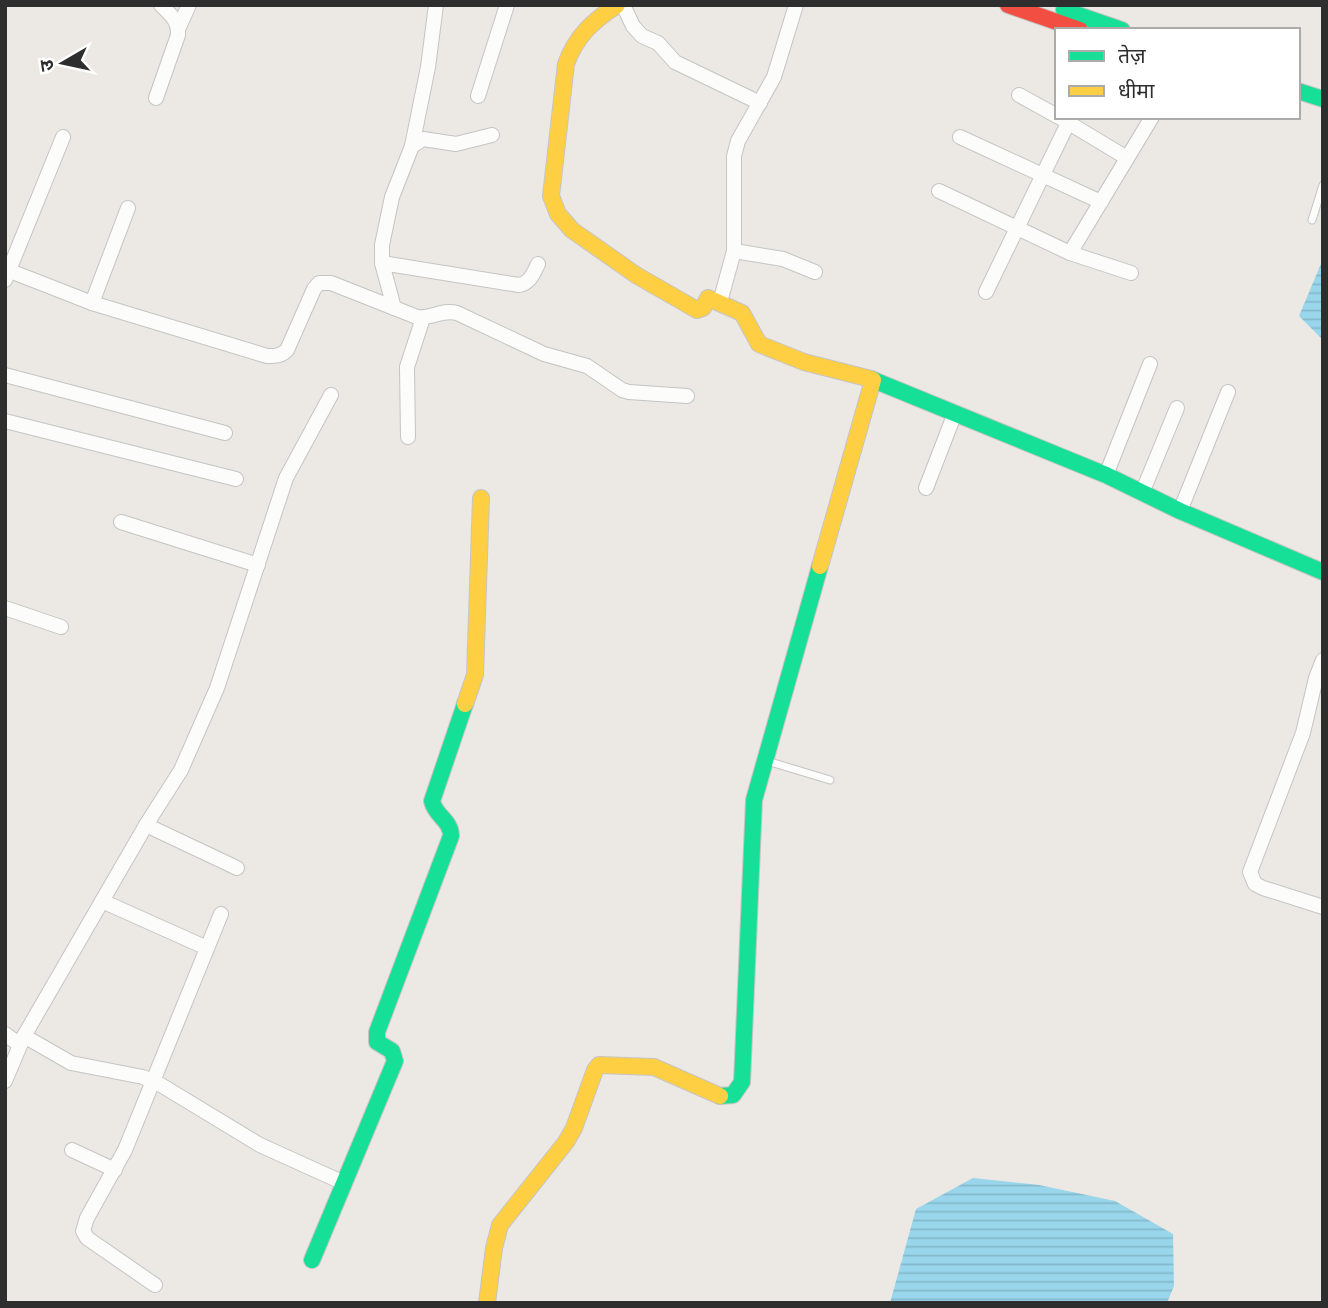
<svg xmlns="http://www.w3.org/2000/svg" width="1328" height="1308" viewBox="0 0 1328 1308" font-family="'DejaVu Sans','Noto Sans Devanagari',sans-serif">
  <defs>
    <pattern id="water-rules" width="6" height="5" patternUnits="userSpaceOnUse" patternTransform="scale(1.75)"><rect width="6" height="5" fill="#99d6ec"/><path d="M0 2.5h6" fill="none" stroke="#84b8cb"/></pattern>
  </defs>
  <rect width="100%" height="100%" fill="#ece8e4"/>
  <!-- water -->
  <g fill="url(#water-rules)">
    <polygon points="1323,259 1323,340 1299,316"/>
    <polygon points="973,1178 1039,1185 1115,1201 1173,1234 1174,1286 1167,1303 890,1303 916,1209"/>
  </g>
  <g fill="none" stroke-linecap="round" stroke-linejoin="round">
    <defs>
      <g id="lane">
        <polyline points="1312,220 1323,185"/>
        <polyline points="767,761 830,780"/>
      </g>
      <g id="street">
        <polyline points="623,5 633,26 642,36 658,43 675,62 760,103"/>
        <polyline points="179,27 189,5"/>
        <polyline points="1019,95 1057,116"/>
        <polyline points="478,96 507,5"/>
        <path d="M156 98 178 35C179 21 170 14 161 5"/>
        <polyline points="1059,117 1127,158"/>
        <polyline points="960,137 1101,202"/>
        <polyline points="412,146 428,67 436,5"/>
        <polyline points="939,191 1070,253 1131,273"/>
        <polyline points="734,251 783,259 815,272"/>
        <polyline points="1070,253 1152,117"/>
        <path d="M382 263 519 285C530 283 533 274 538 264"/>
        <path d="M5 269 92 303 267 356C276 356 281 356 287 350L314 289 319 283H331L417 317C431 319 442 309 457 313L544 354 587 366 622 390 629 392 687 396"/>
        <polyline points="5,280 63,137"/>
        <polyline points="986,292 1071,117"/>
        <polyline points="720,302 734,251 734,156 738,141 774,77 796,5"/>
        <polyline points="92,303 128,208"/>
        <polyline points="394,308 382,263 382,245 392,197 412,146 423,139 456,144 492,135"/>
        <polyline points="5,375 225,433"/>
        <polyline points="5,421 236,479"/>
        <polyline points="408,437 407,367 423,318"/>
        <polyline points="1106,475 1150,364"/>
        <polyline points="926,488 955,413"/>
        <polyline points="1142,493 1177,408"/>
        <polyline points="1180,511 1228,392"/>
        <polyline points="121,522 258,565"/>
        <polyline points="5,608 61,627"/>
        <polyline points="1323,660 1316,678 1303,733 1250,872 1255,884 1263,888 1323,907"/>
        <polyline points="146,825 237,868"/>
        <polyline points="102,901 207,948"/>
        <polyline points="5,1034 20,1045"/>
        <polyline points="24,1036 71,1063 143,1077 161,1085 260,1145 344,1183"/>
        <polyline points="5,1081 24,1036 146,825 181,770 217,688 286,478 331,395"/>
        <polyline points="72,1150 115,1170"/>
        <polyline points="155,1285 87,1238 83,1231 87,1218 125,1150 221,914"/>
      </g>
      <g id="fast">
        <polyline points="1064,10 1122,30"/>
        <polyline points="1298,91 1323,99"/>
        <polyline points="871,379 1106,475 1180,511 1323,572"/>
        <polyline points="720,1096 733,1095 742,1082 754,800 820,566"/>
        <path d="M312 1260 395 1061 392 1051 377 1042V1032L451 836C451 820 435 816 432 801L465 704"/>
      </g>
      <g id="slow">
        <path d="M617 5C593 21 576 36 566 64L551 196 558 214 572 230 636 275 697 310 703 308 708 298 742 313 759 344 804 362 871 379"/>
        <polyline points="820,566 873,380"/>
        <polyline points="465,704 475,675 481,498"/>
        <polyline points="487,1303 494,1248 500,1225 566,1142 574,1128 595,1070 599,1065 654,1067 720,1096"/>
      </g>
      <polyline id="jam" points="1008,5 1080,30"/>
    </defs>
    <!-- lane casing -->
    <use href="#lane" stroke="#c5c4c5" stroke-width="9"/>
    <!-- street casing -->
    <use href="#street" stroke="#c5c4c5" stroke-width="16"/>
    <!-- fast casing -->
    <use href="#fast" stroke="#c5c4c5" stroke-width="18"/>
    <!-- slow casing -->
    <use href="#slow" stroke="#c5c4c5" stroke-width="18"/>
    <!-- jam casing -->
    <use href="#jam" stroke="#c5c4c5" stroke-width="18"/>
    <!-- lane -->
    <use href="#lane" stroke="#fcfcfb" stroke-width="7"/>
    <!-- street -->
    <use href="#street" stroke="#fcfcfb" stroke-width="14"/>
    <!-- fast -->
    <use href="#fast" stroke="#16e098" stroke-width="16"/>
    <!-- slow -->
    <use href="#slow" stroke="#ffcf43" stroke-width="16"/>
    <!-- jam -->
    <use href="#jam" stroke="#f24e42" stroke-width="16"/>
  </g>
  <!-- border -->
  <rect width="1328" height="1308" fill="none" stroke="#2e2e2e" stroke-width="14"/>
  <!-- legend -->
  <rect x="1055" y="28" width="245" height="91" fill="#ffffff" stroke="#ababab" stroke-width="2"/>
  <rect x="1069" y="51" width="35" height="10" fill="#16e098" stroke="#ababab" stroke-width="2"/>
  <text x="1118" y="63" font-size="21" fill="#2e2e2e">तेज़</text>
  <rect x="1069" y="86" width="35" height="10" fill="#ffcf43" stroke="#ababab" stroke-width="2"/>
  <text x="1118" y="98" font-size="21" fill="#2e2e2e">धीमा</text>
  <!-- north arrow -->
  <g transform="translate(63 63) rotate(261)" stroke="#ffffff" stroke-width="5" paint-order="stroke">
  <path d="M0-5L12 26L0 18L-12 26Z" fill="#2e2e2e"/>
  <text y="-10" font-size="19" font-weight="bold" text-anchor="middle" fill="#2e2e2e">उ</text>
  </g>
</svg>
